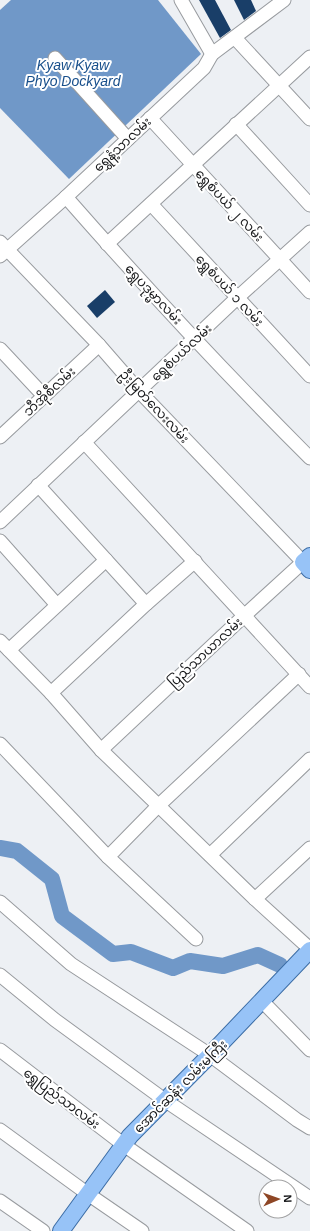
<svg xmlns="http://www.w3.org/2000/svg" width="310" height="1231" viewBox="0 0 310 1231" font-family="Arial,'Noto Sans Myanmar',sans-serif">
  <rect width="100%" height="100%" fill="#edf0f4"/>
  <!-- water -->
  <polygon fill="#7098c8" points="11,0 158,0 201,54 69,179 0,108 0,10"/>
  <g fill="none" stroke-linecap="round" stroke-linejoin="round">
    <!-- river -->
    <polyline stroke="#7098c8" stroke-width="16" points="0,848 17,851 52,879 62,916 113,954 131,952 173,968 190,961 223,966 258,955 280,965"/>
  </g>
  <!-- building -->
  <g fill="#193e68">
    <polygon points="199,0 215,0 231,30 220,38"/>
    <polygon points="234,0 251,0 256,11 244,20"/>
    <polygon points="105,290 115,302 97,318 87,306"/>
  </g>
  <g fill="none" stroke-linecap="round" stroke-linejoin="round">
    <defs>
      <g id="minor">
        <polyline points="181,0 212,54"/>
        <polyline points="235,38 310,119"/>
        <polyline points="55,58 128,139"/>
        <polyline points="150,118 310,292"/>
        <polyline points="236,124 310,205"/>
        <path d="M66 197C144 286 226 374 310 458"/>
        <polyline points="151,204 310,376"/>
        <polyline points="0,242 99,345 139,391 303,562 245,615 101,750"/>
        <polyline points="107,244 310,57"/>
        <polyline points="0,256 66,197 204,68 212,54 284,0"/>
        <polyline points="0,349 44,396"/>
        <polyline points="0,437 99,345"/>
        <polyline points="84,442 310,687"/>
        <polyline points="38,485 146,604"/>
        <polyline points="0,522 237,298 310,232"/>
        <polyline points="0,541 57,605"/>
        <polyline points="0,641 51,693 101,750 255,899 310,949"/>
        <polyline points="9,650 106,560"/>
        <polyline points="51,693 146,604 195,561"/>
        <polyline points="0,744 108,857"/>
        <polyline points="210,855 310,759"/>
        <polyline points="255,899 310,848"/>
        <polyline points="0,902 71,964 210,1055 297,1120 310,1128"/>
        <polyline points="196,939 108,857 158,806 299,674"/>
        <polyline points="0,975 55,1020 166,1101 310,1198"/>
        <polyline points="262,1001 310,1050"/>
        <polyline points="0,1050 124,1145 247,1231"/>
        <polyline points="0,1130 88,1194 142,1231"/>
        <polyline points="0,1201 43,1231"/>
      </g>
      <g id="major">
        <polyline points="310,556 303,562 310,570"/>
        <polyline points="61,1231 130,1136 210,1055 310,950"/>
      </g>
    </defs>
    <!-- minor casing -->
    <use href="#minor" stroke="#989b9f" stroke-width="15"/>
    <!-- major casing -->
    <use href="#major" stroke="#3c6da5" stroke-width="18"/>
    <!-- minor -->
    <use href="#minor" stroke="#fff" stroke-width="13"/>
    <!-- major -->
    <use href="#major" stroke="#97c3f7" stroke-width="16"/>
  </g>
  <g text-anchor="middle" stroke-width="4" stroke-linejoin="round" paint-order="stroke">
    <!-- street labels -->
    <g font-size="13" fill="#161719" stroke="#fff">
      <text transform="translate(122 144) rotate(-43)" y="5">ရွှေနံ့သာလမ်း</text>
      <text transform="translate(230 205) rotate(47)" y="5">ရွှေစံပယ် ၂ လမ်း</text>
      <text transform="translate(230 290) rotate(47)" y="5">ရွှေစံပယ် ၁ လမ်း</text>
      <text transform="translate(154 294) rotate(47)" y="5">ရွှေပဒုမ္မာလမ်း</text>
      <text transform="translate(181 352) rotate(-43)" y="5">ရွှေစံပယ်လမ်း</text>
      <text transform="translate(49 391) rotate(-43)" y="5">ဘီအိုစီလမ်း</text>
      <text transform="translate(155 406) rotate(47)" y="5">ဦးမြတ်လေးလမ်း</text>
      <text transform="translate(205 652) rotate(-43)" y="5">ပြည်သာယာလမ်း</text>
      <text transform="translate(180 1086) rotate(-45)" y="5">အောင်ဆန်း လမ်းမကြီး</text>
      <text transform="translate(62 1098) rotate(37)" y="5">ရွှေပြည်သာလမ်း</text>
    </g>
    <!-- water labels -->
    <g font-size="14" font-style="italic" fill="#184f8b" stroke="#fff">
      <text x="73" y="70">Kyaw Kyaw<tspan x="73" dy="16">Phyo Dockyard</tspan></text>
    </g>
  </g>
  <!-- north arrow -->
  <g transform="translate(278 1199) rotate(88)"><circle r="19" fill="#ffffff" stroke="#a2a2a3"/>
  <path d="M0-3L7 15L0 10L-7 15Z" fill="#8e4625"/>
  <text y="-6" font-size="11" font-weight="bold" text-anchor="middle" fill="#161719">N</text>
  </g>
</svg>
